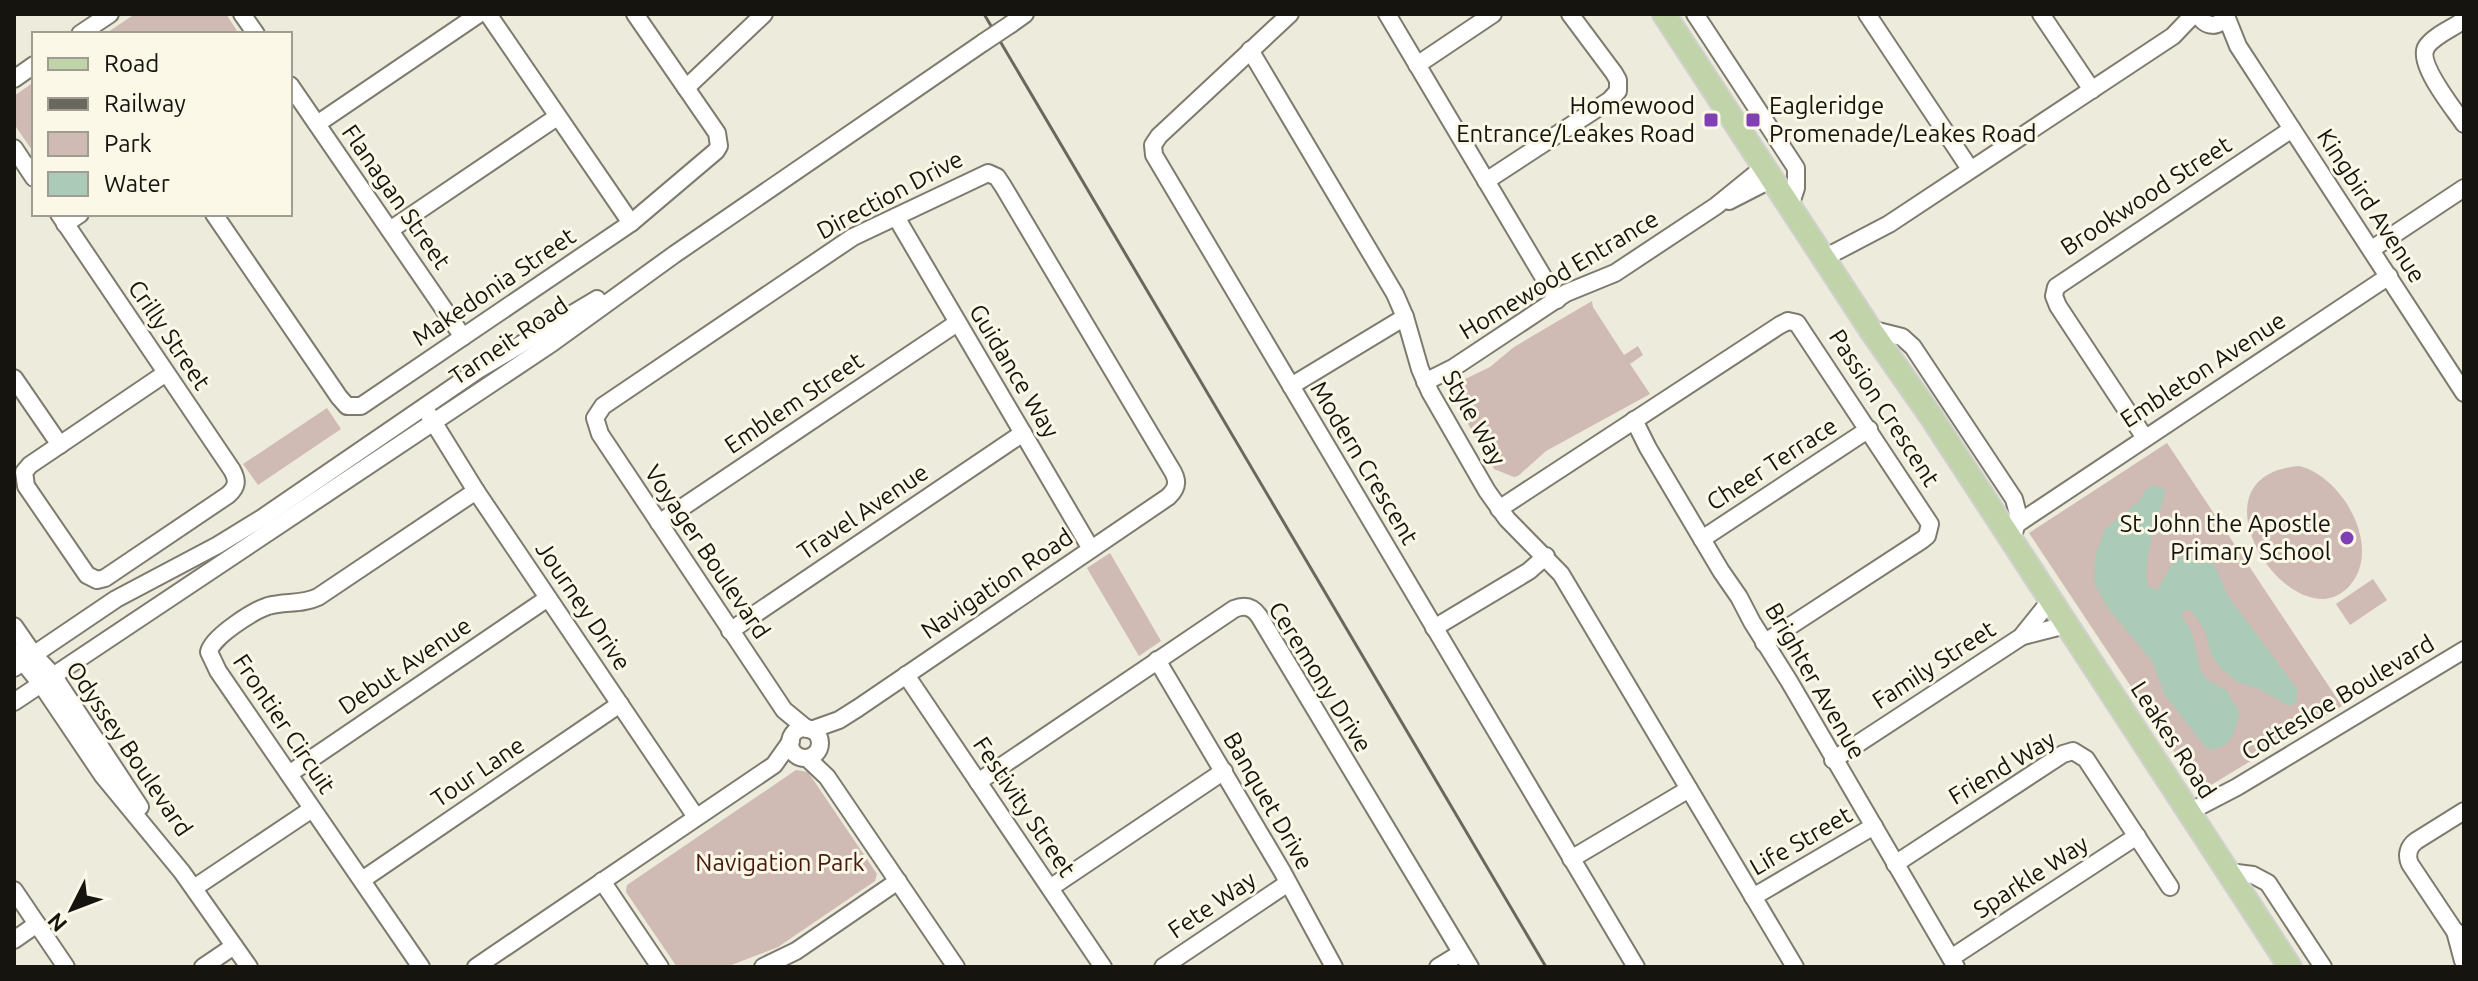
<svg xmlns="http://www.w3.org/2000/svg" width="2478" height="981" viewBox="0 0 2478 981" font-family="Ubuntu,sans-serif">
  <rect width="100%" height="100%" fill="#edebdb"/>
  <!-- green -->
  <g fill="#d0bab4">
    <polygon points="135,14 226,14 239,34 105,34"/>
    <polygon points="34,82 34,153 14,124 14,96"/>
    <polygon points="1592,301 1593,307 1624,355 1638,346 1643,355 1630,364 1650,394 1546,451 1518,476 1514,477 1494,469 1456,403 1459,382 1490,367 1514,347"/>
    <polygon points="327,408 341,429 258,485 243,464"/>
    <polygon points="2167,443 2342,706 2206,788 2195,783 2029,533"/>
    <path d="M2299 466C2342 476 2382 546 2351 584 2297 650 2179 476 2299 466Z"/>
    <polygon points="1110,553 1161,641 1139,656 1087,568"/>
    <polygon points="2373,579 2387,600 2350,625 2336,604"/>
    <polygon points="796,770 808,772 877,874 875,881 778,947 726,967 677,967 626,892 627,885"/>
  </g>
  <!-- water -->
  <path fill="#abcab7" d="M2154 485 2164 489 2165 493C2159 521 2141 556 2148 586L2157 590 2175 559 2191 554 2209 560 2215 566 2228 596 2297 689V702L2289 706 2259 689 2237 682 2221 669 2211 654 2205 631 2191 610 2183 611 2182 615 2192 633 2201 671 2208 680 2227 691 2239 711C2237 730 2230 752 2207 749L2165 695 2152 661 2107 607 2094 583 2095 557 2105 529 2139 501 2145 491Z"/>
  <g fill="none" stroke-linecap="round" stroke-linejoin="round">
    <defs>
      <g id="minor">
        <polyline points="242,14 256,34"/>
        <polyline points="488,14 631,223"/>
        <polyline points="1290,14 1159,136 1153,145 1154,155 1636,967"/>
        <polyline points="1387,14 1557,300"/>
        <polyline points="1695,14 1796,168 1796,188 1790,206"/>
        <polyline points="1867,14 1970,169"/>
        <polyline points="2041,14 2092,90"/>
        <path d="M2198 14C2205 28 2220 29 2227 14"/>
        <polyline points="2226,16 2238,46 2464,393"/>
        <path d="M2464 20C2453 28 2435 35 2427 46 2415 62 2454 109 2464 124"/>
        <polyline points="1011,24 1025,14"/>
        <polyline points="80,34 110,14"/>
        <polyline points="1250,50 1395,294 1405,317 1420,369 1430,392 1487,491 1507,519 1561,574 1795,967"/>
        <polyline points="1417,65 1493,14"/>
        <polyline points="14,79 34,65"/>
        <polyline points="290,85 463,337"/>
        <polyline points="686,88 764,14"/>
        <polyline points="317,124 479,14"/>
        <polyline points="14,148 34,178"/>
        <polyline points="1486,181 1610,100 1618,91 1618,80 1614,73 1570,14"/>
        <polyline points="1729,201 1772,179"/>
        <path d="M59 214 232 470C238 481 237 487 228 495L105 578 97 580 87 575 26 486 24 472 30 465 166 373"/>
        <polyline points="214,214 339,397 347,406 361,406 631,223 716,151 719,146 717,133 635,14"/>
        <polyline points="896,217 1091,549"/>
        <polyline points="65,224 80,214"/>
        <polyline points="390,230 557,117"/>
        <polyline points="2372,249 2464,188"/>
        <polyline points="1824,258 1889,224 2173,36 2194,14"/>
        <polyline points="1870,329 1902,337 1913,347 2014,499 2018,514 2015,530"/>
        <polyline points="14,378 60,445"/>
        <polyline points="1425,382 1453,368 1566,293 1615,273 1716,206 1764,167"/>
        <polyline points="1291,386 1405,317"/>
        <polyline points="429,415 476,491 696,817"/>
        <polyline points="1634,420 1648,448 1721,571 1739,597 1752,622 1789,681 1956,967"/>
        <polyline points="2145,438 2058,306 2054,296 2056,287 2292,129"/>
        <polyline points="1499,509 1780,325 1788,321 1797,323 1930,524 1927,536 1922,540 1764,643"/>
        <polyline points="659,523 957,323"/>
        <polyline points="2017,524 2389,276"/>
        <polyline points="1702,539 1869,429"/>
        <polyline points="14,626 34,655 53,675 140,807"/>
        <polyline points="1434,628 1529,571 1546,556"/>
        <polyline points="730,631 1023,433"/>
        <polyline points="2023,636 2066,625"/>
        <polyline points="14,651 41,684 103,776 182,872 249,967"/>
        <polyline points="1157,660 1282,871 1334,967"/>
        <polyline points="14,668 116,599 218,545 262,518 478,370 597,299"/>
        <polyline points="906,675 1103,967"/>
        <polyline points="14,702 552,343 675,254 984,42"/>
        <circle cx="805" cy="743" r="15"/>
        <path d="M807 729 784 710 600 434 595 418 603 406 853 237 988 173 997 177 1003 186 1170 467C1178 479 1179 487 1168 497L858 708 839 720 811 730"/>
        <polyline points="807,758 827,777 956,967"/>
        <polyline points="1833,760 2021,637 2050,601"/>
        <polyline points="289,774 548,598"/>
        <path d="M978 782 1234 609C1244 605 1252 606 1259 616L1470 967"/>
        <path d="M2464 811 2416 841C2408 847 2406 855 2410 864L2454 930 2464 939"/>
        <polyline points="2189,812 2237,787 2464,650"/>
        <polyline points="1571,859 1689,789"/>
        <polyline points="1895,864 2063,754 2073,751 2086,759 2170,887"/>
        <polyline points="2229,872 2253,875 2268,883 2323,967"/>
        <polyline points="362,880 620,704"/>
        <polyline points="602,881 660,967"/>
        <polyline points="194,888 312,809"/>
        <polyline points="1050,888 1224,771"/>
        <polyline points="14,890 66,967"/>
        <polyline points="1753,897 1874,826"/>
        <polyline points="2455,931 2463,961"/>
        <polyline points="14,940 37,924"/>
        <polyline points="1951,958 2137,836"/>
        <polyline points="203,967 234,946"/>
        <path d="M421 967 218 671 209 652C212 637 253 611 268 606 285 601 301 605 318 597L476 491"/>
        <polyline points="476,967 774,765 791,741"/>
        <polyline points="763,967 796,951 898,881"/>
        <polyline points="1163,967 1288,883"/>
        <polyline points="1438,967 1461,953"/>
      </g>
      <polyline id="major" points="1664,14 1870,329 1930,415 2290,967"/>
    </defs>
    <!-- minor casing -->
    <use href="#minor" stroke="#7e7b6e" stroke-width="20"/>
    <!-- major casing -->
    <use href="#major" stroke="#d0d0cf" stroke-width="26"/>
    <!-- minor -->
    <use href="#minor" stroke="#fff" stroke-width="16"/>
    <!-- major -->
    <use href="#major" stroke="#c1d4a9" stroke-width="22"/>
    <!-- rail -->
    <polyline stroke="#69685e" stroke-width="3" points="984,14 1546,967"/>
    <defs>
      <polyline id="minor-bridge" points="984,42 1011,24"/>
    </defs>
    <!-- minor-bridge casing -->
    <use href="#minor-bridge" stroke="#7e7b6e" stroke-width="20" stroke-linecap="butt"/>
    <!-- minor-bridge -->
    <use href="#minor-bridge" stroke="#fff" stroke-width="16"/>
  </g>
  <!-- markers -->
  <g fill="#8040b4" stroke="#fbf8e8" stroke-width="3">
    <rect x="1703" y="112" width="16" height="16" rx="4"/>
    <rect x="1745" y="112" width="16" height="16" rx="4"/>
    <circle cx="2347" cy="538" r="8"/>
  </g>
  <g text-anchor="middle" stroke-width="6" stroke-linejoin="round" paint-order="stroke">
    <!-- poi labels -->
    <g font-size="24" fill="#15140e" stroke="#fbf8e8" text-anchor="end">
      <text x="1695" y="114">Homewood<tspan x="1695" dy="28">Entrance/Leakes Road</tspan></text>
      <text x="1769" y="114" text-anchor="start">Eagleridge<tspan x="1769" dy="28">Promenade/Leakes Road</tspan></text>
      <text x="2331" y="532">St John the Apostle<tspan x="2331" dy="28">Primary School</tspan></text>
    </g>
    <!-- street labels -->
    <g font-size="24" fill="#15140e" stroke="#fbf8e8">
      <text transform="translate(890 195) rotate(-28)" y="8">Direction Drive</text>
      <text transform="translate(2146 196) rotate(-33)" y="8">Brookwood Street</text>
      <text transform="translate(396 197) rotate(55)" y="8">Flanagan Street</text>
      <text transform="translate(2371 206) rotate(57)" y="8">Kingbird Avenue</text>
      <text transform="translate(1559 275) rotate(-31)" y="8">Homewood Entrance</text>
      <text transform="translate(494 287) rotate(-34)" y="8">Makedonia Street</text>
      <text transform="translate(169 335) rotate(56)" y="8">Crilly Street</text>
      <text transform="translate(509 341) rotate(-34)" y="8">Tarneit Road</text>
      <text transform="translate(2203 370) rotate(-33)" y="8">Embleton Avenue</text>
      <text transform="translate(1014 371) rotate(59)" y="8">Guidance Way</text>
      <text transform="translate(794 403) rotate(-34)" y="8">Emblem Street</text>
      <text transform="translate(1884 408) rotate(57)" y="8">Passion Crescent</text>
      <text transform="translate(1474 418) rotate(61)" y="8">Style Way</text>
      <text transform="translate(1364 463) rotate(59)" y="8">Modern Crescent</text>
      <text transform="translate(1772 464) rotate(-33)" y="8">Cheer Terrace</text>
      <text transform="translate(863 512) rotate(-34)" y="8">Travel Avenue</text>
      <text transform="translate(707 552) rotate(56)" y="8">Voyager Boulevard</text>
      <text transform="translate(997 584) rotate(-34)" y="8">Navigation Road</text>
      <text transform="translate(583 606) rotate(56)" y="8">Journey Drive</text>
      <text transform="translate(1934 665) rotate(-33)" y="8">Family Street</text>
      <text transform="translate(405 666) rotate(-34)" y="8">Debut Avenue</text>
      <text transform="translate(1320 677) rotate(58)" y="8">Ceremony Drive</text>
      <text transform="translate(1815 681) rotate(60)" y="8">Brighter Avenue</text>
      <text transform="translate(2338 698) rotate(-31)" y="8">Cottesloe Boulevard</text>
      <text transform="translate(284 724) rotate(56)" y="8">Frontier Circuit</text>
      <text transform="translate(2173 740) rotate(57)" y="8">Leakes Road</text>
      <text transform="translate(129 749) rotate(56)" y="8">Odyssey Boulevard</text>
      <text transform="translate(2002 768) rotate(-31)" y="8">Friend Way</text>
      <text transform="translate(478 772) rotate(-34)" y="8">Tour Lane</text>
      <text transform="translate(1268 801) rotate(60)" y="8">Banquet Drive</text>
      <text transform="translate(1024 807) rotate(56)" y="8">Festivity Street</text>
      <text transform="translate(1801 841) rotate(-30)" y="8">Life Street</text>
      <text transform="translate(2031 877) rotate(-33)" y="8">Sparkle Way</text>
      <text transform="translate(1212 905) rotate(-34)" y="8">Fete Way</text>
    </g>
    <!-- park labels -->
    <g font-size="24" fill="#461a0d" stroke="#fbf8e8">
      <text x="780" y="871">Navigation Park</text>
    </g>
  </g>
  <!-- border -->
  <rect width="2478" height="981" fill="none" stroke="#15140e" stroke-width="32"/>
  <!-- legend -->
  <rect x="32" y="32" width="260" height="184" fill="#fbf8e8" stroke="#9f9d91" stroke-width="2"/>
  <rect x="48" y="58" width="40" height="12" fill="#c1d4a9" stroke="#9f9d91" stroke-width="2"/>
  <text x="104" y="72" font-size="24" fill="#15140e">Road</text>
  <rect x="48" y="98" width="40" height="12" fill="#69685e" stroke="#9f9d91" stroke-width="2"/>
  <text x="104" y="112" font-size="24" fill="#15140e">Railway</text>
  <rect x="48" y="132" width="40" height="24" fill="#d0bab4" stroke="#9f9d91" stroke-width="2"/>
  <text x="104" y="152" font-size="24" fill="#15140e">Park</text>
  <rect x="48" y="172" width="40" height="24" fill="#abcab7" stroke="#9f9d91" stroke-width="2"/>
  <text x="104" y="192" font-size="24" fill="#15140e">Water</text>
  <!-- north arrow -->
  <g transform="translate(72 909) rotate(228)" stroke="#fbf8e8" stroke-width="6" paint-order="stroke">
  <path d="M0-6L14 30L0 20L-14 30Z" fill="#15140e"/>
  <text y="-12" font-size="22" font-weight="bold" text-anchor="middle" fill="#15140e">N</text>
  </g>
</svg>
